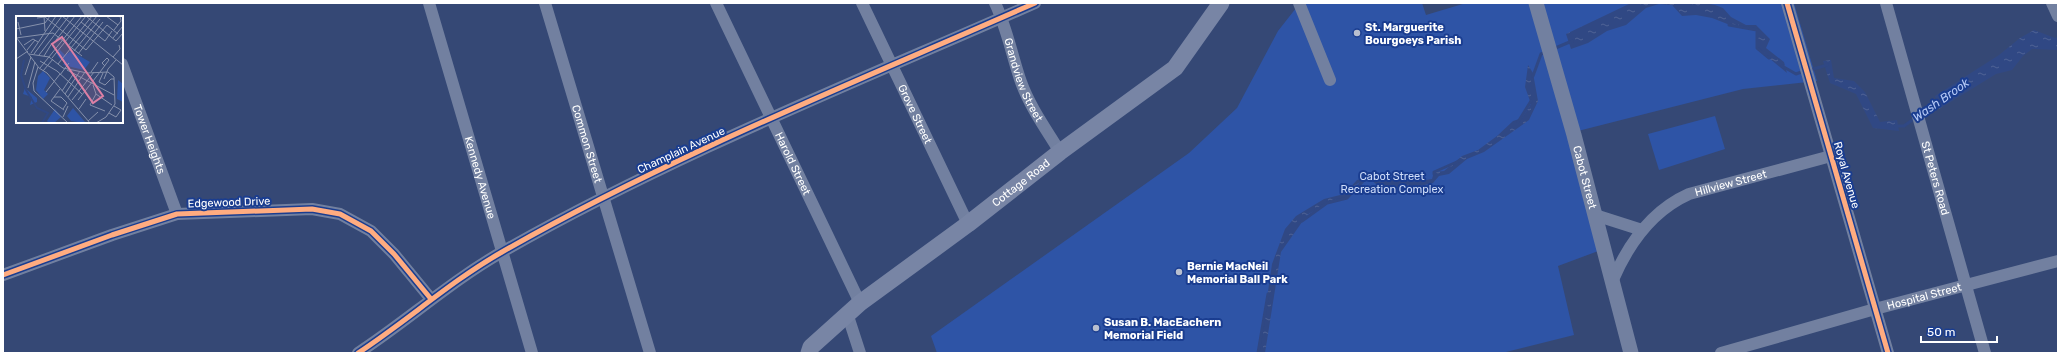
<svg xmlns="http://www.w3.org/2000/svg" width="2061" height="356" viewBox="0 0 2061 356" font-family="Rubik,sans-serif">
  <defs>
    <pattern id="water-ripples" width="26" height="14" patternUnits="userSpaceOnUse"><rect width="26" height="14" fill="#304884"/><path d="M2 4q2-2 4 0t4 0M15 11q2-2 4 0t4 0" fill="none" stroke="#4f6396"/></pattern>
  </defs>
  <rect width="100%" height="100%" fill="#354875"/>
  <!-- green -->
  <g fill="#2e54a6">
    <polygon points="1300,3 1422,3 1426,15 1466,3 1794,3 1817,81 1743,89 1578,131 1609,247 1558,266 1574,335 1502,353 937,353 931,336 1189,153 1237,108 1278,31"/>
    <polygon points="1715,116 1725,149 1659,170 1648,134"/>
  </g>
  <!-- water -->
  <g fill="url(#water-ripples)">
    <polygon points="1631,3 1704,3 1715,5 1723,8 1731,17 1746,25 1756,25 1770,39 1766,48 1784,62 1787,73 1757,48 1757,30 1730,25 1712,18 1696,15 1682,16 1672,5 1659,4 1646,8 1626,25 1607,31 1588,43 1571,49 1566,34"/>
    <polygon points="2034,30 2055,38 2058,37 2058,50 2032,49 2023,56 2012,70 1996,74 1939,109 1935,96 1999,55 2020,38"/>
    <polygon points="1831,60 1834,78 1854,81 1865,92 1880,122 1897,120 1899,131 1873,128 1856,94 1830,83 1823,61"/>
    <polygon points="1528,65 1533,73 1538,101 1529,120 1484,152 1467,159 1449,174 1439,176 1433,183 1402,190 1391,186 1381,188 1371,180 1358,183 1347,198 1327,203 1307,215 1281,252 1265,353 1259,353 1272,264 1285,229 1296,216 1324,199 1344,194 1357,180 1372,176 1381,182 1392,179 1400,184 1432,179 1434,172 1444,171 1462,156 1478,150 1497,136 1513,121 1522,118 1531,104 1525,87"/>
  </g>
  <g fill="none" stroke-linecap="round" stroke-linejoin="round">
    <!-- stream -->
    <g stroke="#304884" stroke-width="3">
      <polyline points="1729,25 1757,30 1757,48 1769,58"/>
      <polyline points="1553,49 1572,41"/>
      <polyline points="1782,66 1796,74 1804,71"/>
      <polyline points="1810,70 1827,65"/>
      <polyline points="1533,76 1541,54 1546,52"/>
      <polyline points="1921,114 1939,100"/>
      <polyline points="1518,122 1531,101"/>
      <polyline points="1895,126 1904,126 1915,118"/>
      <polyline points="1434,174 1434,172 1459,161"/>
      <polyline points="1394,182 1416,183"/>
      <polyline points="1302,221 1327,203 1347,198 1364,180"/>
      <polyline points="1258,353 1268,294"/>
    </g>
    <!-- minor -->
    <g stroke="#7280a0" stroke-width="12">
      <polyline points="84,3 93,17"/>
      <path id="s1" d="M429 3 532 353"/>
      <path id="s2" d="M545 3 650 353"/>
      <path id="s3" d="M716 3 860 303"/>
      <path id="s4" d="M862 3 968 224"/>
      <path id="s5" d="M995 3C1007 28 1012 56 1021 82 1030 107 1046 129 1060 152"/>
      <polyline points="1299,3 1330,80"/>
      <polyline points="1787,3 1888,353"/>
      <path id="s6" d="M1886 3 1985 353"/>
      <polyline points="2052,3 2058,16"/>
      <path id="s7" d="M122 64 177 214"/>
      <polyline points="1595,215 1642,230"/>
      <polyline points="3,275 112,235 177,214 312,209 340,214 371,231 394,254 431,299"/>
      <path id="s8" d="M1612 282C1628 244 1651 211 1689 194L1831 156"/>
      <polyline points="847,313 860,353"/>
      <path d="M358 353C407 321 451 281 502 252 672 155 856 82 1035 3"/>
      <path id="s9" d="M1721 353 1875 309 2058 261"/>
    </g>
    <!-- tertiary -->
    <path stroke="#7280a0" stroke-width="15" id="s10" d="M1536 3 1574 135 1631 353"/>
    <!-- secondary -->
    <path stroke="#7885a5" stroke-width="17" id="s11" d="M809 353 811 347 860 303 968 224 1060 152 1175 68 1221 3"/>
    <defs>
      <g id="cycleway">
        <polyline points="1787,3 1888,353"/>
        <polyline points="3,275 112,235 177,214 312,209 340,214 371,231 394,254 431,299"/>
        <path d="M358 353C407 321 451 281 502 252 672 155 856 82 1035 3"/>
      </g>
    </defs>
    <!-- cycleway casing -->
    <use href="#cycleway" stroke="#1a3d90" stroke-width="8"/>
    <!-- cycleway -->
    <use href="#cycleway" stroke="#ffac80" stroke-width="5"/>
  </g>
  <!-- markers -->
  <g fill="#b8bfcf" stroke="#1a3d90" stroke-width="1.5">
    <circle cx="1357" cy="33" r="4"/>
    <circle cx="1179" cy="272" r="4"/>
    <circle cx="1096" cy="328" r="4"/>
  </g>
  <g text-anchor="middle" stroke-width="4" stroke-linejoin="round" paint-order="stroke">
    <!-- poi labels -->
    <g font-size="11" font-weight="bold" fill="#fff" stroke="#1a3d90" text-anchor="start">
      <text x="1365" y="31">St. Marguerite<tspan x="1365" dy="13">Bourgoeys Parish</tspan></text>
      <text x="1187" y="270">Bernie MacNeil<tspan x="1187" dy="13">Memorial Ball Park</tspan></text>
      <text x="1104" y="326">Susan B. MacEachern<tspan x="1104" dy="13">Memorial Field</tspan></text>
    </g>
    <!-- street labels -->
    <g font-size="11" fill="#fff" stroke="#1a3d90">
      <text dy="4" stroke="none"><textPath href="#s5" startOffset="82">Grandview Street</textPath></text>
      <text dy="4" stroke="none"><textPath href="#s4" startOffset="123">Grove Street</textPath></text>
      <text dy="4" stroke="none"><textPath href="#s7" startOffset="80">Tower Heights</textPath></text>
      <text dy="4" stroke="none"><textPath href="#s2" startOffset="147">Common Street</textPath></text>
      <text transform="translate(681 150) rotate(-25)" y="4">Champlain Avenue</text>
      <text dy="4" stroke="none"><textPath href="#s3" startOffset="178">Harold Street</textPath></text>
      <text transform="translate(1847 175) rotate(74)" y="4">Royal Avenue</text>
      <text dy="4" stroke="none"><textPath href="#s1" startOffset="182">Kennedy Avenue</textPath></text>
      <text dy="4" stroke="none"><textPath href="#s10" startOffset="181">Cabot Street</textPath></text>
      <text dy="4" stroke="none"><textPath href="#s6" startOffset="182">St Peters Road</textPath></text>
      <text dy="4" stroke="none"><textPath href="#s11" startOffset="273">Cottage Road</textPath></text>
      <text dy="4" stroke="none"><textPath href="#s8" startOffset="163">Hillview Street</textPath></text>
      <text transform="translate(229 202) rotate(-2)" y="4">Edgewood Drive</text>
      <text dy="4" stroke="none"><textPath href="#s9" startOffset="211">Hospital Street</textPath></text>
    </g>
    <!-- park labels -->
    <g font-size="11" fill="#cfddfa" stroke="#1a3d90">
      <text x="1392" y="180">Cabot Street<tspan x="1392" dy="13">Recreation Complex</tspan></text>
    </g>
    <!-- water labels -->
    <g font-size="12" font-style="italic" fill="#b5c9f6" stroke="#1a3d90">
      <text transform="translate(1941 100) rotate(-35)" y="4">Wash Brook</text>
    </g>
  </g>
  <!-- overview -->
  <g transform="translate(16 16)">
    <rect width="107" height="107" fill="#354875"/>
    <path d="M102 64 107 68V86L101 83ZM9 72 21 82V86L14 89 16 81 7 78ZM57 92 69 106V107L55 105 51 100Z" fill="#2e54a6"/>
    <path d="M27 55 34 62 28 74 32 78 27 83 20 74 22 60Z" fill="#2e54a6"/>
    <path d="M43 33 49 39 55 35 74 46 68 54 47 49 49 46 43 42 40 37ZM39 93 45 101 38 107H33L31 105Z" fill="#2e54a6"/>
    <path fill="none" stroke="#304884" stroke-width="2" d="M8 44 5 59 10 74 21 92 32 97 26 107"/>
    <path fill="none" stroke="#8691ac" stroke-width="1" d="M28 0 29 15M46 0 107 49M70 0 100 25 107 17M90 0 102 9M21 2 29 1 70 34 91 9M2 6 5 19M65 6 89 25 96 15M91 9 102 18M0 13 29 7 34 0M98 14 105 5 104 0M37 17 66 40M0 21 23 52 31 57 74 107M0 22 37 17M97 22 107 10M40 24 59 0M8 29 17 23 22 26M52 30 76 0M11 34 19 24M58 35 84 3M15 37 40 0M13 38 33 41 47 52 71 57 92 56M18 38 46 0M62 38 87 6M23 39 53 0M28 40 36 27M97 41 104 33 103 29M36 42 70 0M0 43 12 35M24 45 41 55 66 78M42 48 81 0M22 51 17 67 18 75 52 107M24 52 66 0M51 54 98 79M27 55 37 43M75 56 82 46M84 56 93 44 91 42 86 47 89 50M87 57 83 66 89 69 95 63H98M9 59 15 41M44 59 53 47M88 63 92 53 100 44M77 69 80 78 96 89M12 72 19 46M44 73 35 85 48 94M46 75 58 57M30 76 44 58M49 78 64 55M80 78 74 89 89 95M38 81H45L51 87 47 93M52 81 69 56M56 84 78 56M62 84 84 56M63 93 70 83M93 97 100 101 105 94 98 90M47 101 52 90M72 105 82 96M80 107 90 101 99 88 98 61 92 56"/>
    <path fill="#dd80a5" fill-opacity="0.15" stroke="#dd80a5" stroke-width="2" d="M46 21 87 80 77 87 36 28Z"/>
    <rect width="107" height="107" fill="none" stroke="#fff" stroke-width="2"/>
  </g>
  <!-- border -->
  <rect width="2061" height="356" fill="none" stroke="#ffffff" stroke-width="8"/>
  <!-- scale -->
  <path d="M1921 336v6h76v-6" fill="none" stroke="#ffffff" stroke-width="2"/>
  <text x="1927" y="336" font-size="12" fill="#ffffff" stroke="#1a3d90" stroke-width="3" paint-order="stroke">50 m</text>
</svg>
